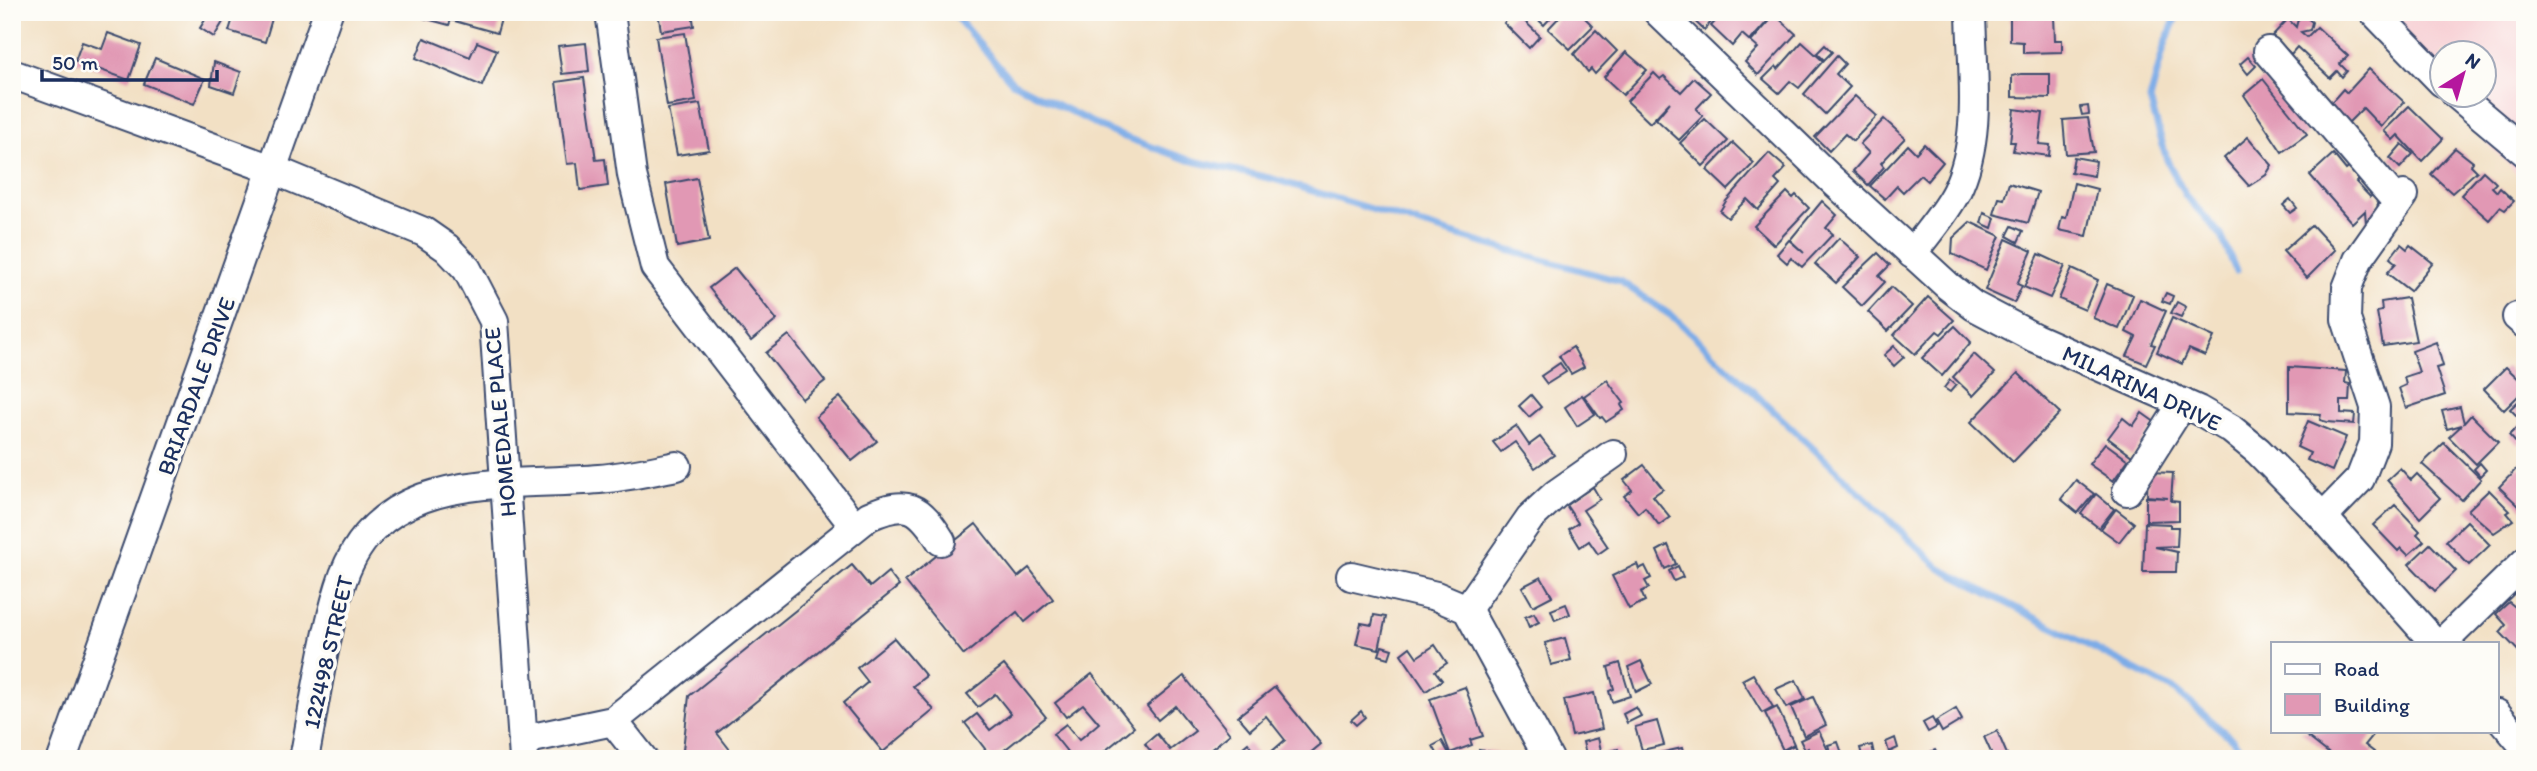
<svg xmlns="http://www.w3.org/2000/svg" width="2537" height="771" viewBox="0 0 2537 771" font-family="Itim,sans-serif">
  <rect width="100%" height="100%" fill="#fdfcf7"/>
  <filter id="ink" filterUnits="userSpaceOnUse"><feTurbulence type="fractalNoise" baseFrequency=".0143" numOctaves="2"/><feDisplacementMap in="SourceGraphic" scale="14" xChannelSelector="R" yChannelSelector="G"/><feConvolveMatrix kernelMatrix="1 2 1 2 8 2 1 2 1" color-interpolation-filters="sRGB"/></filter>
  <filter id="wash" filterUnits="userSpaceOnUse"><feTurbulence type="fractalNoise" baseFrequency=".00686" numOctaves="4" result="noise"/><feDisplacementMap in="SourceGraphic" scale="28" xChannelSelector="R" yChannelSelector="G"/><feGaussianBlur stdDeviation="1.57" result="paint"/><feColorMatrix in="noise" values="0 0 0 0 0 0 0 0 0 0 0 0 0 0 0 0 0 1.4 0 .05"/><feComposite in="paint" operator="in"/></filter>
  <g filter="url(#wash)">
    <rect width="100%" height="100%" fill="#f2e0c4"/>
    <!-- built -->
    <path fill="#f7cfd4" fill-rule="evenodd" d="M2351 12H2525V182L2434 90ZM2442 52H2484V94H2442Z"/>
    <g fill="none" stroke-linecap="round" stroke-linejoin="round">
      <!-- stream -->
      <g stroke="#7dace7" stroke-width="7">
        <polyline points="952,12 1012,82 1113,133 1189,160 1273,179 1475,241 1620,281 1676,319 1941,569 2176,691 2233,740 2246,759"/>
        <polyline points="2178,12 2164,47 2150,100 2167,160 2185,195 2221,235 2236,271"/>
      </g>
    </g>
    <g id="blocks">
      <!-- building -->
      <g fill="#e198b4">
        <polygon points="210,12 229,12 214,37 200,28"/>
        <polygon points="235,12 274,12 265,42 229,31"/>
        <polygon points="417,12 503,12 497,33 451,20 449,25 416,16"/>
        <polygon points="658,12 692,12 694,26 661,31"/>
        <polygon points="1515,12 1540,36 1529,48 1504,23"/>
        <polygon points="1530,12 1556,12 1544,25"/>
        <polygon points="1564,12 1579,12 1593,26 1570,49 1548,29"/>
        <polygon points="1685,12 1720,12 1704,30"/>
        <polygon points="1724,12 1772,12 1774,14 1750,41 1742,34 1732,46 1711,26"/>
        <polygon points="1775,15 1796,34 1758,75 1745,62 1758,48 1751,42"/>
        <polygon points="2021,16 2054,16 2055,40 2062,40 2062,52 2023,53 2023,42 2010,41 2010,18"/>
        <polygon points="2305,16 2312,22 2310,30 2301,32 2307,37 2317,27 2348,56 2340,64 2347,71 2342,77 2337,71 2330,78 2297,47 2291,54 2272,36 2288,19 2296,27 2298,19"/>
        <polygon points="1596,30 1617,51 1595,74 1591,69 1588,72 1574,54"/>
        <polygon points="108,33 141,45 129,80 75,61 82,42 102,49"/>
        <polygon points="685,33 696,101 667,106 656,37"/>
        <polygon points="424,38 470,57 477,42 497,50 482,86 416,58"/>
        <polygon points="1802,42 1823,61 1799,88 1790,81 1779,93 1763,79 1776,66 1778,69"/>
        <polygon points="586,43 589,71 562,74 558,46"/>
        <polygon points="1825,45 1832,52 1824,60 1817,53"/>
        <polygon points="1626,52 1647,70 1623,95 1604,77"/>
        <polygon points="1837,56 1845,64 1836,74 1850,87 1825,114 1804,94"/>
        <polygon points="2248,57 2256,66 2248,74 2240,64"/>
        <polygon points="155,58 205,79 194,104 144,84"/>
        <polygon points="214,62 241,72 234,93 211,85"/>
        <polygon points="2369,69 2404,102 2381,127 2363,108 2347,124 2328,106 2343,89 2347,93"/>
        <polygon points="1654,73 1660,79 1664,76 1681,92 1694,78 1711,93 1696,109 1703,116 1679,140 1656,119 1670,102 1650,123 1627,101"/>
        <polygon points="2021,74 2050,74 2050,98 2012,97 2012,76"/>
        <polygon points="584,78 596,160 605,159 608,186 580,190 577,163 567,164 556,82"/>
        <polygon points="2263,79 2307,134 2282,152 2244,95"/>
        <polygon points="1855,96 1877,116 1853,141 1845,134 1829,151 1815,137"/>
        <polygon points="700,104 709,150 677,155 668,109"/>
        <polygon points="2088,106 2089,114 2082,115 2080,107"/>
        <polygon points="2409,106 2443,139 2422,161 2398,135 2393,140 2384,131"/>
        <polygon points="2014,109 2043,113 2039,144 2050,145 2049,156 2013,151 2015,142 2010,142"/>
        <polygon points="2088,118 2094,152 2066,154 2063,120"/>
        <polygon points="1705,119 1728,141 1703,166 1680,143"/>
        <polygon points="1884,119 1905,138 1881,163 1884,167 1868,185 1853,171 1869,153 1860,144"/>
        <polygon points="2248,137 2272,165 2266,175 2249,186 2224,158"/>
        <polygon points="1733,143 1754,163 1728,190 1707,170"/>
        <polygon points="1924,144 1943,162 1927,181 1920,175 1903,192 1897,186 1885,199 1870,186 1908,145 1916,153"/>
        <polygon points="2402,144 2413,154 2400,168 2390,158"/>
        <polygon points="2455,148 2473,162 2471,165 2477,171 2452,193 2431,174"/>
        <polygon points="1769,153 1786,168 1775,180 1780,185 1758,210 1747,199 1728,218 1720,211 1726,201"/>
        <polygon points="2333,154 2346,170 2351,166 2361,178 2356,182 2370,197 2375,193 2377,195 2378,214 2366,224 2365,211 2352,223 2310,175"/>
        <polygon points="2074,157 2096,161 2094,176 2071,172"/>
        <polygon points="2483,171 2496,183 2492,187 2497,192 2500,188 2514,201 2505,210 2500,207 2489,220 2461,195"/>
        <polygon points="697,178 709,241 677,247 666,184"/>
        <polygon points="2009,183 2038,192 2028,223 1994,214 1999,198 2004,199"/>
        <polygon points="2074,183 2097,189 2087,236 2059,230 2062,217 2066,218"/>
        <polygon points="1787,192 1793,198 1796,195 1809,208 1774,245 1754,226"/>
        <polygon points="2290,199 2297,208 2290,213 2283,205"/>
        <polygon points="1822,201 1837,215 1826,228 1833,234 1802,267 1791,258 1787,263 1777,254 1789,240 1804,253 1790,240"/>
        <polygon points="12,203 19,204 13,223 12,223"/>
        <polygon points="1984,213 1995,218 1992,228 1981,223"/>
        <polygon points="1970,222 2000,236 1986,270 1952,254 1953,238"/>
        <polygon points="2312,225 2335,250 2307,278 2283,251"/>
        <polygon points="2012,226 2023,231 2018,242 2007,236"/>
        <polygon points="1839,238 1860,257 1836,283 1815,264"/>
        <polygon points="2006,239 2032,251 2017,284 2022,286 2014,303 1985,290"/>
        <polygon points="2401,244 2407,249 2410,245 2433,263 2410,291 2387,273 2396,263 2390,258"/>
        <polygon points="1878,253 1890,265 1879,276 1885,282 1862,306 1842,287"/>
        <polygon points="2039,254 2065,266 2050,298 2024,287"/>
        <polygon points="735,268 777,320 751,341 709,288"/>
        <polygon points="2072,268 2098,280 2085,310 2059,299"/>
        <polygon points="2107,284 2133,295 2119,329 2093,318"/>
        <polygon points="1891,287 1912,306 1888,331 1868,312"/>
        <polygon points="2166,293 2173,296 2170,304 2162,301"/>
        <polygon points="1928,297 1954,320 1941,334 1937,331 1915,354 1894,335"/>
        <polygon points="2407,298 2416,341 2383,346 2377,312 2382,311 2381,302"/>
        <polygon points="2140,299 2166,311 2151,344 2155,345 2146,364 2127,356 2136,337 2126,332"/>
        <polygon points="2177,302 2186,307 2181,317 2171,313"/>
        <polygon points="2172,318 2214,337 2205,356 2189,349 2182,364 2157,352"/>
        <polygon points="1955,326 1971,342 1942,376 1922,358"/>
        <polygon points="789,335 825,381 802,399 766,353"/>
        <polygon points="2436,342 2443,366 2436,368 2445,395 2406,408 2399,388 2406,385 2404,377 2419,372 2412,351"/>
        <polygon points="1894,346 1904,357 1894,366 1884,355"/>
        <polygon points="1573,347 1584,367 1571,374 1559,356"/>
        <polygon points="1974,354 1995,373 1973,396 1953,377"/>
        <polygon points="1560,363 1566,372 1547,384 1541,376"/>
        <polygon points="2289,367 2346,371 2345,383 2350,384 2349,401 2341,401 2341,413 2355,414 2354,424 2327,422 2320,420 2321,414 2289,412"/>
        <polygon points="2506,367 2525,385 2525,389 2504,410 2484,389"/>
        <polygon points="2018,373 2060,413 2013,462 1971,422"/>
        <polygon points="1607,380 1624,403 1621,405 1624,410 1606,422 1602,417 1600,418 1584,396"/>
        <polygon points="1950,380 1956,385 1950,392 1944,388"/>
        <polygon points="1531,395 1541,407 1529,417 1519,406"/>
        <polygon points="1582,395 1595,414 1577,426 1565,407"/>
        <polygon points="2525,395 2525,424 2510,409"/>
        <polygon points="840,397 877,441 852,461 816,417"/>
        <polygon points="2460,407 2464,423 2471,415 2498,442 2476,464 2449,437 2462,425 2447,429 2442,411"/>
        <polygon points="2142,413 2156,423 2132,456 2108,438 2123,418 2133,426"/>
        <polygon points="2308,421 2346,437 2332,471 2307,460 2310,453 2297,447"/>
        <polygon points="2521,424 2525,428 2525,438 2518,445 2509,435"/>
        <polygon points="1516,426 1529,445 1540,437 1554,455 1535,468 1515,442 1501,452 1493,442"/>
        <polygon points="2105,443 2128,460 2113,481 2089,464"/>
        <polygon points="2444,443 2481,479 2462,500 2422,464"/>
        <polygon points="2480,463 2486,470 2480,476 2474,469"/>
        <polygon points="1644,465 1663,489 1653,496 1670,517 1659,525 1645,507 1638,513 1624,496 1632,490 1624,480"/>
        <polygon points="2519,466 2525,471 2523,510 2499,487"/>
        <polygon points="2400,468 2411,480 2417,474 2440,498 2420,518 2387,480"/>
        <polygon points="2148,472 2173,473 2171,501 2179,502 2179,520 2146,521 2146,497 2168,498 2147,496"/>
        <polygon points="2076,480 2094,494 2078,513 2061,499"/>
        <polygon points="1593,487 1600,499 1583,510 1608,547 1598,554 1589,541 1580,547 1569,529 1578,523 1566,505"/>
        <polygon points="2489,490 2510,511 2507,513 2513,520 2494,533 2468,510"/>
        <polygon points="2096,494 2114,509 2099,528 2081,514"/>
        <polygon points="2395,505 2420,531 2417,534 2424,541 2408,555 2401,548 2398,551 2373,525"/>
        <polygon points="2116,509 2134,523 2119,542 2101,529"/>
        <polygon points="2467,521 2490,545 2469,565 2446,541"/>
        <polygon points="2145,523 2170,524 2170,527 2178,527 2177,546 2155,547 2177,552 2176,572 2143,572"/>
        <polygon points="976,524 1018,577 1029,568 1053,599 1025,622 1017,612 964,655 905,581"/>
        <polygon points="2430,544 2456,571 2435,591 2409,564"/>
        <polygon points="1668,545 1676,564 1665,569 1657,551"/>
        <polygon points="1637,564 1639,569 1645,566 1651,578 1645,581 1649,588 1641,592 1645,601 1629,609 1612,576"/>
        <polygon points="852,565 870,587 888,572 899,586 717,733 737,759 682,759 689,696"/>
        <polygon points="1678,566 1683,577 1674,581 1669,571"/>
        <polygon points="1541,577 1552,596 1533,606 1522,587"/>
        <polygon points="2525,587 2525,601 2518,593"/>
        <polygon points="2509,602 2525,615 2525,658 2500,632 2506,625 2496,614"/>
        <polygon points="1566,604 1570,614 1555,620 1551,610"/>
        <polygon points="1534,613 1539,622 1529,627 1525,617"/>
        <polygon points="1374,615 1386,617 1379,649 1356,644 1361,623 1372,625"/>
        <polygon points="894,638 926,676 913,686 934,710 883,752 843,703 868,682 857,668"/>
        <polygon points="1565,638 1571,660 1551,665 1545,643"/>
        <polygon points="1435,645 1447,663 1435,671 1442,680 1426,691 1401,654 1410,647 1417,657"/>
        <polygon points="1382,646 1392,649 1389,658 1379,655"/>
        <polygon points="1641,661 1652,684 1636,692 1628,667"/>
        <polygon points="1620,663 1630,696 1612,702 1609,691 1614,689 1608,667"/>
        <polygon points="1004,665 1046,717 993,759 965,723 977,714 990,730 1011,714 995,694 978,707 967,694"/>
        <polygon points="1092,674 1134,727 1095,759 1073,759 1053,734 1066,724 1079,740 1099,723 1083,704 1066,717 1055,703"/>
        <polygon points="1753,674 1773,707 1762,713 1742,680"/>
        <polygon points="1184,676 1230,734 1199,759 1157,759 1145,744 1157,734 1170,750 1195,731 1175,706 1158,720 1147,706"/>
        <polygon points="1796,680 1805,699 1786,708 1776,689"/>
        <polygon points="1275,687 1321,744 1303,759 1263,759 1285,740 1266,716 1250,730 1238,716"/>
        <polygon points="1465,687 1483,736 1470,740 1472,745 1450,753 1430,699"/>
        <polygon points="1594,693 1602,729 1572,736 1564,700"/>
        <polygon points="1813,697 1826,725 1804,736 1791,707"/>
        <polygon points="1636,707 1641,716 1627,723 1623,714"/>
        <polygon points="1777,707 1794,744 1783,750 1765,713"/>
        <polygon points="1956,709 1962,720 1942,732 1936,721"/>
        <polygon points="1361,711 1365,717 1356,725 1351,720"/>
        <polygon points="1932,718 1937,727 1928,732 1923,723"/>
        <polygon points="1657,721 1664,745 1642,750 1635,727"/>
        <polygon points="1819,731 1832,759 1813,759 1808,748 1805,750 1800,740"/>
        <polygon points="1997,731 2009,759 1994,759 1984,737"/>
        <polygon points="2300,731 2370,731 2374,734 2365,745 2374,752 2369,759 2336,759"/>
        <polygon points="1598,738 1601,750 1586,754 1583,742"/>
        <polygon points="1895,738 1898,748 1889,752 1886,742"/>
        <polygon points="1442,741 1452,759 1440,759 1433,746"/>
        <polygon points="1838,742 1844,759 1833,759 1828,745"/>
        <polygon points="1248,743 1260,759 1239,759 1235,754"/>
        <polygon points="1794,745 1800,759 1785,759 1782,751"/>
        <polygon points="1872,745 1875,759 1863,759 1860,748"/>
        <polygon points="1682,748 1685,759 1656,759 1655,754"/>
        <polygon points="1618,749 1621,759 1598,759 1597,755"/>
        <polygon points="1479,750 1516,756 1515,759 1478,759"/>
        <polygon points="1935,750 1939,759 1925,759 1923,755"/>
      </g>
    </g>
  </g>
  <g filter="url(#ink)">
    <use href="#blocks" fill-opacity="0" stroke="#3b4a6d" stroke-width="2"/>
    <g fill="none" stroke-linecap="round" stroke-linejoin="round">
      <defs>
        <g id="minor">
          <polyline points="610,12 632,175 655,267 854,526"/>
          <polyline points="1658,12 1830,178 1948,286 1974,306 2035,338 2198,410 2231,429 2258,451 2323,517 2435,643"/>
          <polyline points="2374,12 2442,82"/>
          <polyline points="2268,51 2398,203"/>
          <polyline points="12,74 274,170 424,232 447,248 467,269 494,321 524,759"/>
          <polyline points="2456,94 2525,152"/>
          <path d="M1912 254C1926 234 1945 214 1956 192 1983 137 1972 72 1971 12"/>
          <polyline points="2517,317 2525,324"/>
          <polyline points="2127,491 2183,403"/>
          <polyline points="2323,517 2360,479 2374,443 2375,407 2346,319 2347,288 2358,260 2404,195"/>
          <polyline points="1351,576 1436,596 1467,609 1549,759"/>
          <polyline points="1467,609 1530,518 1556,494 1613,454"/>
          <polyline points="2442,643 2525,562"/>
          <polyline points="2497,714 2525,747"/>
          <polyline points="613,721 643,759"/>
          <path d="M523 740 613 721 869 516C908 499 919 506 941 541"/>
          <polyline points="62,759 328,12"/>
          <path d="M304 759C315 702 323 642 340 587 376 467 502 487 599 479 625 477 651 471 677 466"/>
        </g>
      </defs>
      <!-- minor casing -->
      <use href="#minor" stroke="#3b4a6d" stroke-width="32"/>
      <!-- minor -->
      <use href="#minor" stroke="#fff" stroke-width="28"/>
    </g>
  </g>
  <g text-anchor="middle" stroke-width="7" stroke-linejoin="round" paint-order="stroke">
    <!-- street labels -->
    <g font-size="23" fill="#1b2f5e" stroke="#fdfcf7">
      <text transform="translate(196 386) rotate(-70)" y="8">BRIARDALE DRIVE</text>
      <text transform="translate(2142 388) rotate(25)" y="8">MILARINA DRIVE</text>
      <text transform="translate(500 422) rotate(-95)" y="8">HOMEDALE PLACE</text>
      <text transform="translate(328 652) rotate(-77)" y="8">122498 STREET</text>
    </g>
  </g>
  <!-- margin -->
  <rect width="2537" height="771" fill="none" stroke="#fdfcf7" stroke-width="42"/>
  <!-- legend -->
  <rect x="2271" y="642" width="228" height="91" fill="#fdfcf7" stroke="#a3aaba" stroke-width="2"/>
  <rect x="2285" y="664" width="35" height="10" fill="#ffffff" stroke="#a3aaba" stroke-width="2"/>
  <text x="2334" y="676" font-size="21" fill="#1b2f5e">Road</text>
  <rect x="2285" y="694" width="35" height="21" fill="#e198b4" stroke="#a3aaba" stroke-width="2"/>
  <text x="2334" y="712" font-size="21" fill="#1b2f5e">Building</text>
  <!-- north arrow -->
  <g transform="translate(2463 74) rotate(37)"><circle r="33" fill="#fdfcf7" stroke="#a3aaba" stroke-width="2"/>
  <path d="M0-5L12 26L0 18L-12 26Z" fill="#b5179e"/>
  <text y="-10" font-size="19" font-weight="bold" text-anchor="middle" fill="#1b2f5e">N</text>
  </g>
  <!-- scale -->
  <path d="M42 70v10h175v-10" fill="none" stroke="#1b2f5e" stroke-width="3.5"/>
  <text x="52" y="70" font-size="21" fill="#1b2f5e" stroke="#fdfcf7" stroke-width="5" paint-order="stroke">50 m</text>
</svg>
